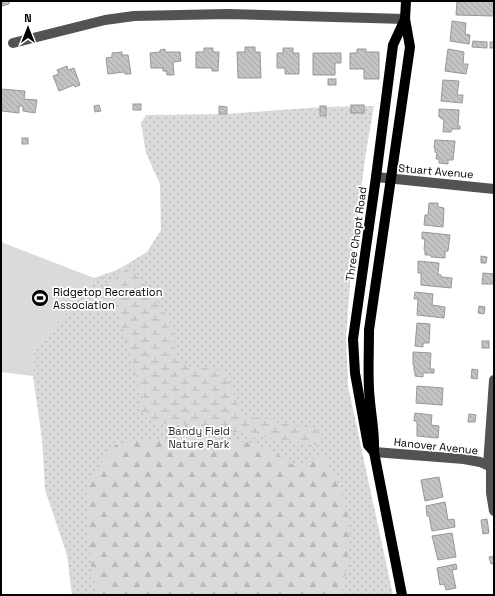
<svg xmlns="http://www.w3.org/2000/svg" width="495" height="596" viewBox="0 0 495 596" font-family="'Space Grotesk',sans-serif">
  <defs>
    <pattern id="green-dots" width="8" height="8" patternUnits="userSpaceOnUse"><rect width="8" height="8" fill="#dadada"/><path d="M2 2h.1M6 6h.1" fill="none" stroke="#b9b9b9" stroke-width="1.8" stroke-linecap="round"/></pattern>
    <pattern id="forest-firs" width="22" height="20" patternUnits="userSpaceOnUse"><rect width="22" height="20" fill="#dadada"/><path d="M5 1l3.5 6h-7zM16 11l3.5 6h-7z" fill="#b9b9b9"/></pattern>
    <pattern id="wetland-marsh" width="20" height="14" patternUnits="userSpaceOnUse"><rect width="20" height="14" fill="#dadada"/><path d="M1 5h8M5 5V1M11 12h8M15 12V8" fill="none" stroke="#b9b9b9"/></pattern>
    <pattern id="building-back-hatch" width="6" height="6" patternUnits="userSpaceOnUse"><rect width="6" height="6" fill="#c3c3c3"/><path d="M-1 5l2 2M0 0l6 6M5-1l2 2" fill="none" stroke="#a6a6a6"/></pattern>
  </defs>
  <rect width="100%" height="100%" fill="#fff"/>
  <!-- green -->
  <polygon fill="url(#green-dots)" points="374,106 366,152 352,258 346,337 348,386 393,595 72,595 67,555 45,490 42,439 33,376 34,348 63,317 94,278 117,270 147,252 161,230 160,184 146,153 141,123 146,115 227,114 321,107"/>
  <!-- forest -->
  <path fill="url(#forest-firs)" d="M193 428 209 431 221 440 254 443 277 454 293 465 302 466 311 461 316 456 325 457C332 473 346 499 348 515 352 542 347 569 341 595H99L92 576 86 495 89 483 101 463 115 445 128 441 173 440 181 432Z"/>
  <!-- wetland -->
  <path fill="url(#wetland-marsh)" d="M130 267C144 284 160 302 169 321 175 334 172 351 182 362 194 373 214 364 222 373 233 383 235 403 244 416L314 429 321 432 323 438 320 444 314 445 209 428 181 424H159L148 420 139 407V388L132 360 118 313 103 287Z"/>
  <!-- pitch -->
  <polygon fill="#dadada" points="1,242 94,278 63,317 34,348 33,376 1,372"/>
  <!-- building -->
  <g fill="url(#building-back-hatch)" stroke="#979797">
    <polygon points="1,1 9,1 9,4 2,6"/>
    <polygon points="457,1 494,1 494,16 456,15"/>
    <polygon points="452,21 466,23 465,34 470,35 469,44 450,41"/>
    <polygon points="473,41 487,42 487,48 472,47"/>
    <rect x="490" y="42" width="4" height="6"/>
    <polygon points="245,47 255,47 255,52 260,52 261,78 238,78 237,52 245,52"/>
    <polygon points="204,48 213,48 213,52 219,52 218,71 212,71 212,68 196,68 196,52 204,52"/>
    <polygon points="283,48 293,48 293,53 299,53 299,74 285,74 285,68 277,68 277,53 283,53"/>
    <polygon points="165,49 165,52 180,52 181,61 173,62 174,75 167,75 166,71 163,71 163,68 151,68 150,53 160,52 160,50"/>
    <polygon points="357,49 366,49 366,52 379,52 379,79 364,79 364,69 350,69 350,53 357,53"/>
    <polygon points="448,49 464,52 463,64 468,64 466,74 445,71"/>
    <polygon points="122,52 122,55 128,55 131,74 125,74 124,72 108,74 106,58 112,57 112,53"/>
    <polygon points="313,53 341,53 341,63 335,63 335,75 313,75"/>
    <polygon points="67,66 68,70 74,68 80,85 75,87 74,85 59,91 53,76 59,74 57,70"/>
    <rect x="328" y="79" width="8" height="6"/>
    <polygon points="443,80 459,81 457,95 463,95 462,103 441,101"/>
    <polygon points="1,89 25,91 24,99 37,100 35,113 23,111 23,106 19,106 19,113 2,111"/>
    <rect x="133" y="104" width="8" height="6"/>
    <polygon points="99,105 101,111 95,112 94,106"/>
    <rect x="351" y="105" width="13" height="8"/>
    <polygon points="219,106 227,107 227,114 219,114"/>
    <rect x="320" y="106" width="6" height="10"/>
    <polygon points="439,109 459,110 458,126 460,126 460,129 452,129 451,132 443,132 444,119 441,119 441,117 439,117"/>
    <rect x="22" y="138" width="6" height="6"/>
    <polygon points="435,140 455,141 453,160 448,160 448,164 439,163 439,159 436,159 437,153 435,152 435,148 434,148"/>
    <polygon points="429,203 438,203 438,207 444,208 443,227 424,225 425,215 428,215"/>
    <polygon points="422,232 450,235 448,251 445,251 445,258 431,257 431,255 425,255 425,250 424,250 425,239 422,239"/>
    <polygon points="481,256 487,257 486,263 481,263"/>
    <polygon points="418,261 439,263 438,274 441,275 441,277 452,278 451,288 421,285 421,273 418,273"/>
    <polygon points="483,273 494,274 494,284 482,284"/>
    <polygon points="415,292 433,294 432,305 445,307 444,318 417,315 418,299 414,299"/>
    <polygon points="479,306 485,307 484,314 478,313"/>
    <polygon points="417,323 430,324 429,343 423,343 423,347 415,346"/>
    <rect x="482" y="341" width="7" height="7"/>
    <polygon points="413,352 431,353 430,369 434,369 434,373 423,373 423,377 415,376 415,371 414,371 414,365 413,365"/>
    <polygon points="472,369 478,370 477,379 471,378"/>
    <polygon points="417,386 443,388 442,405 416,403"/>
    <polygon points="415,413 432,415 431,425 439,426 438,438 417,436 417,421 414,421"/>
    <polygon points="469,414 476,415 475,422 468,422"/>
    <polygon points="439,477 443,497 425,501 421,480"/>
    <polygon points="445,502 448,520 454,519 455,527 432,531 429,516 427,516 426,506"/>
    <polygon points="487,519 489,533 483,534 481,520"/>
    <polygon points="452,533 456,557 438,560 432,536"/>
    <polygon points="494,556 494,563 491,564 489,557"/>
    <polygon points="456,564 457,569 452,570 456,588 446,590 444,584 440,585 437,568"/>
  </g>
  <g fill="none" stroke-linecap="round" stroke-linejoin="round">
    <!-- minor -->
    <g stroke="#535353" stroke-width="10">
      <polyline points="13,43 105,20 134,16 227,14 405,19"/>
      <polyline points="376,177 494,189"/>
      <polyline points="374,452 464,459 480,462 494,468"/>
      <polyline points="488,465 494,380"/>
      <polyline points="491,467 491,493 494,511"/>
    </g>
    <!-- major -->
    <g stroke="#000" stroke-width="10">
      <polyline points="374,452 368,445 355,373 353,339 376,177 393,45 405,19"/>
      <path d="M402 595 374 452C375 430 370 411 369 389 368 370 369 350 369 330L410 47 405 19 406 1"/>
    </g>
  </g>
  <!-- icons -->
  <defs>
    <symbol id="stadium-disc" viewBox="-11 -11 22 22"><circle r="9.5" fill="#000" stroke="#fff"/><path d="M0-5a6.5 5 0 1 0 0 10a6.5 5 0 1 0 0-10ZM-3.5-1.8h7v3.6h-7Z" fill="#fff"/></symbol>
  </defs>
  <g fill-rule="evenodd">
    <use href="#stadium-disc" x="30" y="288" width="20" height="20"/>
  </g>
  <g text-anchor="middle" stroke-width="3.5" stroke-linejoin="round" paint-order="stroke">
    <!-- street labels -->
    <g font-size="11" fill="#000" stroke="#fff">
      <text transform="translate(436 171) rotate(5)" y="4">Stuart Avenue</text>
      <text transform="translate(356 234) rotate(-82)" y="4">Three Chopt Road</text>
      <text transform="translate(436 446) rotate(6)" y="4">Hanover Avenue</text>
    </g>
    <!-- poi labels -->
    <g font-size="11" fill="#000" stroke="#fff" text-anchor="start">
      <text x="53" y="296">Ridgetop Recreation<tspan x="53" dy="13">Association</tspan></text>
    </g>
    <!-- park labels -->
    <g font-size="11" fill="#313131" stroke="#fff">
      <text x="199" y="435">Bandy Field<tspan x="199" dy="13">Nature Park</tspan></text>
    </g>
  </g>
  <!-- border -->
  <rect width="495" height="596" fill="none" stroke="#000000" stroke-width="4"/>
  <!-- north arrow -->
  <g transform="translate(28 28)" stroke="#ffffff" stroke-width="3" paint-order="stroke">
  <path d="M0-3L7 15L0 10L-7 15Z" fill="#000000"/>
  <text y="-6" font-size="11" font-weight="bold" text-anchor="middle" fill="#000000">N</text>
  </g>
</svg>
